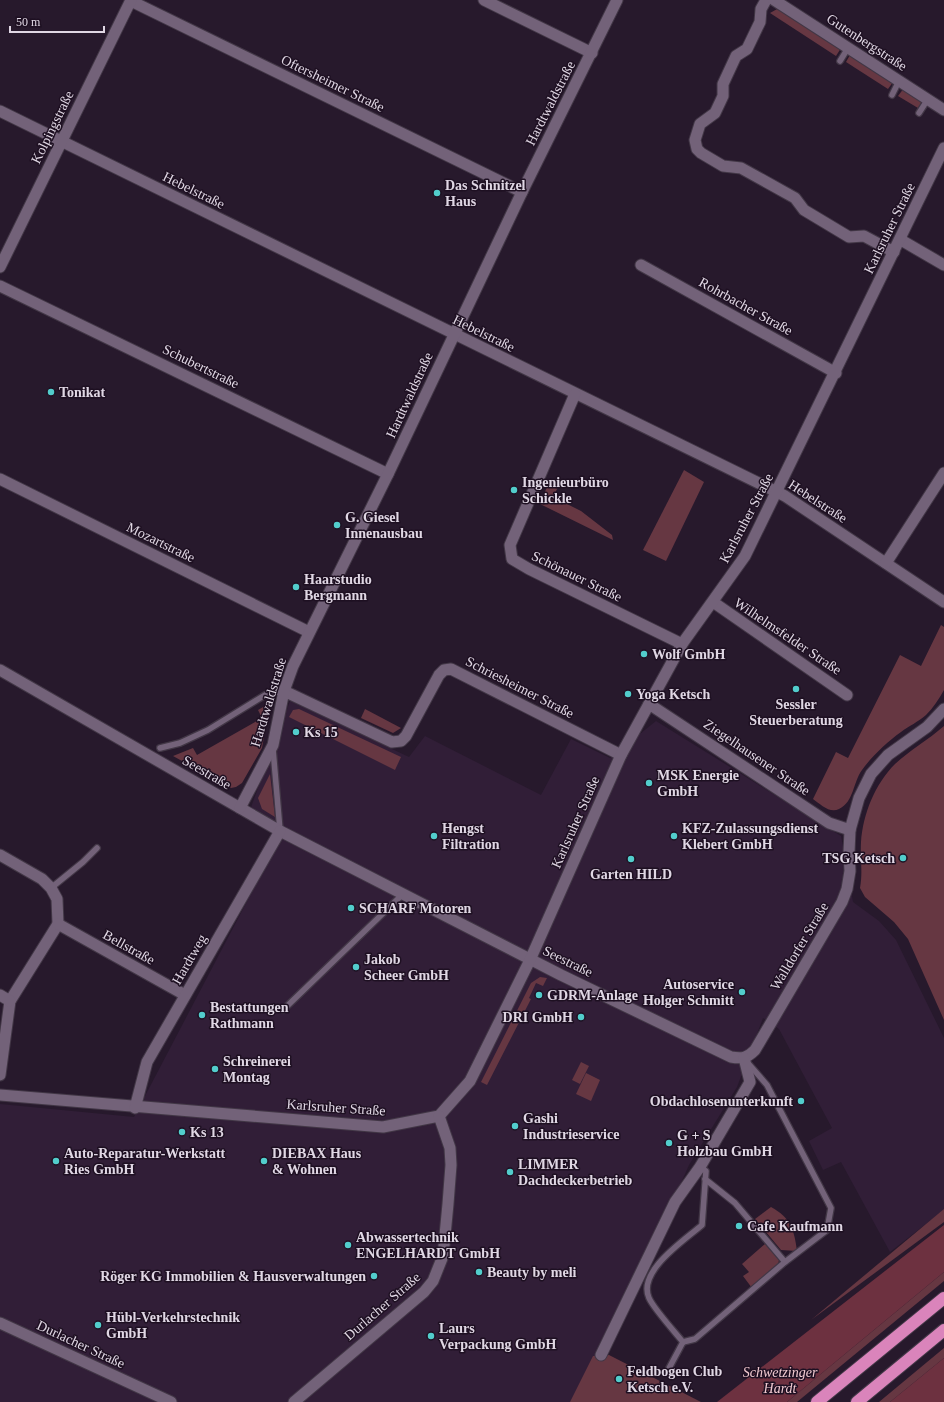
<svg xmlns="http://www.w3.org/2000/svg" width="944" height="1402" viewBox="0 0 944 1402" font-family="'Times New Roman',serif">
  <rect width="100%" height="100%" fill="#27192c"/>
  <!-- built -->
  <polygon fill="#311e37" points="290,701 409,757 425,736 541,795 571,739 610,758 656,721 841,836 853,902 879,921 896,940 944,1038 944,1210 890,1252 841,1162 823,1170 809,1141 832,1128 779,1029 763,1018 737,1087 689,1165 654,1244 572,1402 0,1402 0,1104 134,1117 286,827 250,810"/>
  <!-- green -->
  <g fill="#663742">
    <polygon points="779,8 841,48 836,56 770,13"/>
    <polygon points="850,55 893,82 888,89 846,62"/>
    <polygon points="904,88 923,100 918,108 898,96"/>
    <polygon points="684,470 704,482 666,561 643,550"/>
    <polygon points="549,482 558,487 553,497 581,511 612,535 613,540 540,504"/>
    <path d="M941 625 944 627V690C939 699 933 708 926 715 918 722 909 726 901 732 887 742 872 756 862 770 853 782 854 802 839 809 830 814 820 804 813 799L836 752 848 758 900 655 921 666Z"/>
    <polygon points="270,703 262,748 242,783 236,787 231,788 173,756 193,748 197,755 262,718 258,710"/>
    <polygon points="299,709 401,757 395,770 289,717 293,710"/>
    <polygon points="365,709 401,728 393,733 361,718"/>
    <path d="M944 726V1020L908 939 894 922 865 897 860 888C863 872 860 858 861 842 863 814 875 784 895 764 910 750 928 740 944 726Z"/>
    <polygon points="270,774 275,817 262,809 258,798"/>
    <polygon points="540,977 547,978 543,986 536,983 529,998 531,999 487,1085 481,1082 531,983"/>
    <polygon points="581,1062 589,1066 580,1084 572,1080"/>
    <polygon points="586,1073 600,1080 591,1101 576,1094"/>
    <path d="M771 1207C791 1218 794 1230 797 1251L781 1250 755 1219Z"/>
    <polygon points="944,1209 944,1222 811,1320"/>
    <polygon points="765,1244 779,1260 778,1265 752,1288 743,1276 749,1272 742,1264"/>
    <polygon points="944,1272 944,1281 797,1402 787,1402"/>
    <polygon points="944,1348 944,1358 890,1402 879,1402"/>
    <polygon points="609,1355 701,1402 570,1402 593,1356"/>
  </g>
  <!-- forest -->
  <g fill="#6d3140">
    <polygon points="944,1225 944,1272 787,1402 717,1402"/>
    <polygon points="944,1358 944,1402 890,1402"/>
  </g>
  <g fill="none" stroke-linecap="round" stroke-linejoin="round">
    <defs>
      <g id="service">
        <polyline points="840,61 848,48"/>
        <polyline points="892,95 899,81"/>
        <polyline points="919,113 928,99"/>
        <polyline points="160,748 180,743 208,730 265,695 284,691"/>
        <polyline points="273,749 280,830"/>
        <polyline points="51,888 83,862 97,848"/>
        <polyline points="283,1010 403,894"/>
        <path d="M700 1167 706 1171 702 1225C685 1240 637 1271 649 1298 654 1309 674 1331 683 1342L695 1339 785 1262 827 1230 831 1208 767 1085 747 1062"/>
        <polyline points="705,1179 735,1203 785,1262"/>
        <polyline points="667,1372 683,1342"/>
      </g>
      <g id="minor">
        <polyline points="484,0 592,53"/>
        <polyline points="766,0 761,9 760,22 747,49 736,56 723,84 723,96 715,113 700,124 695,140 697,149 701,153 723,166 741,168 795,198 804,210 849,237 864,236 894,252"/>
        <polyline points="774,0 944,110"/>
        <polyline points="131,1 522,192"/>
        <polyline points="0,111 785,496 944,602"/>
        <polyline points="901,240 944,265"/>
        <polyline points="641,265 836,373"/>
        <polyline points="0,267 131,0"/>
        <polyline points="0,286 388,474"/>
        <polyline points="575,394 510,545 512,559 529,569 682,644"/>
        <polyline points="0,479 309,632"/>
        <polyline points="886,563 944,473"/>
        <polyline points="713,602 847,695"/>
        <path d="M0 670 280 831 561 975 731 1057C742 1059 747 1058 755 1050L842 902 847 889 850 871 849 852 850 830 859 798 871 774 888 755 927 727 944 709"/>
        <polyline points="284,691 392,742 401,741 406,736 439,675 444,670 451,669 621,755"/>
        <polyline points="649,704 829,823 850,830"/>
        <polyline points="240,808 273,745 284,691 293,666 388,474 522,192 617,0"/>
        <polyline points="0,855 42,879 51,888 57,899 58,924 10,1001 0,1075"/>
        <polyline points="58,924 185,995"/>
        <polyline points="0,995 10,1001"/>
        <polyline points="0,1095 383,1127 439,1116 470,1081 530,960 621,755 682,644 745,556 944,148"/>
        <polyline points="135,1108 147,1062 280,831"/>
        <polyline points="0,1323 171,1402"/>
        <polyline points="601,1355 675,1202 700,1167 750,1082 744,1058"/>
        <polyline points="294,1402 424,1292 433,1281 443,1256 448,1204 451,1165 450,1148 439,1116"/>
      </g>
      <g id="motorway">
        <polyline points="817,1402 944,1298"/>
        <polyline points="857,1402 944,1330"/>
      </g>
    </defs>
    <!-- service casing -->
    <use href="#service" stroke="#423746" stroke-width="8"/>
    <!-- minor casing -->
    <use href="#minor" stroke="#423746" stroke-width="13"/>
    <!-- motorway casing -->
    <use href="#motorway" stroke="#423746" stroke-width="14"/>
    <!-- service -->
    <use href="#service" stroke="#736279" stroke-width="5.5"/>
    <!-- minor -->
    <use href="#minor" stroke="#736279" stroke-width="11"/>
    <!-- motorway -->
    <use href="#motorway" stroke="#da84bb" stroke-width="12"/>
  </g>
  <!-- markers -->
  <g fill="#52cdcc" stroke="#1e1022" stroke-width="1.5">
    <circle cx="437" cy="193" r="4"/>
    <circle cx="51" cy="392" r="4"/>
    <circle cx="514" cy="490" r="4"/>
    <circle cx="337" cy="525" r="4"/>
    <circle cx="296" cy="587" r="4"/>
    <circle cx="644" cy="654" r="4"/>
    <circle cx="796" cy="689" r="4"/>
    <circle cx="628" cy="694" r="4"/>
    <circle cx="296" cy="732" r="4"/>
    <circle cx="649" cy="783" r="4"/>
    <circle cx="434" cy="836" r="4"/>
    <circle cx="674" cy="836" r="4"/>
    <circle cx="903" cy="858" r="4"/>
    <circle cx="631" cy="859" r="4"/>
    <circle cx="351" cy="908" r="4"/>
    <circle cx="356" cy="967" r="4"/>
    <circle cx="742" cy="992" r="4"/>
    <circle cx="539" cy="995" r="4"/>
    <circle cx="202" cy="1015" r="4"/>
    <circle cx="581" cy="1017" r="4"/>
    <circle cx="215" cy="1069" r="4"/>
    <circle cx="801" cy="1101" r="4"/>
    <circle cx="515" cy="1126" r="4"/>
    <circle cx="182" cy="1132" r="4"/>
    <circle cx="669" cy="1143" r="4"/>
    <circle cx="56" cy="1161" r="4"/>
    <circle cx="264" cy="1161" r="4"/>
    <circle cx="510" cy="1172" r="4"/>
    <circle cx="739" cy="1226" r="4"/>
    <circle cx="348" cy="1245" r="4"/>
    <circle cx="479" cy="1272" r="4"/>
    <circle cx="374" cy="1276" r="4"/>
    <circle cx="98" cy="1325" r="4"/>
    <circle cx="431" cy="1336" r="4"/>
    <circle cx="619" cy="1379" r="4"/>
  </g>
  <g text-anchor="middle" stroke-width="3" stroke-linejoin="round" paint-order="stroke">
    <!-- street labels -->
    <g font-size="14" fill="#e0d7e4" stroke="#1e1022">
      <text transform="translate(867 42) rotate(33)" y="5">Gutenbergstraße</text>
      <text transform="translate(333 83) rotate(26)" y="5">Oftersheimer Straße</text>
      <text transform="translate(550 103) rotate(-63)" y="5">Hardtwaldstraße</text>
      <text transform="translate(52 127) rotate(-64)" y="5">Kolpingstraße</text>
      <text transform="translate(194 190) rotate(26)" y="5">Hebelstraße</text>
      <text transform="translate(889 228) rotate(-64)" y="5">Karlsruher Straße</text>
      <text transform="translate(746 306) rotate(29)" y="5">Rohrbacher Straße</text>
      <text transform="translate(484 333) rotate(26)" y="5">Hebelstraße</text>
      <text transform="translate(201 366) rotate(26)" y="5">Schubertstraße</text>
      <text transform="translate(409 395) rotate(-65)" y="5">Hardtwaldstraße</text>
      <text transform="translate(818 501) rotate(33)" y="5">Hebelstraße</text>
      <text transform="translate(746 518) rotate(-62)" y="5">Karlsruher Straße</text>
      <text transform="translate(161 542) rotate(26)" y="5">Mozartstraße</text>
      <text transform="translate(577 576) rotate(26)" y="5">Schönauer Straße</text>
      <text transform="translate(788 636) rotate(34)" y="5">Wilhelmsfelder Straße</text>
      <text transform="translate(520 687) rotate(27)" y="5">Schriesheimer Straße</text>
      <text transform="translate(268 702) rotate(-73)" y="5">Hardtwaldstraße</text>
      <text transform="translate(757 757) rotate(34)" y="5">Ziegelhausener Straße</text>
      <text transform="translate(207 772) rotate(30)" y="5">Seestraße</text>
      <text transform="translate(575 822) rotate(-66)" y="5">Karlsruher Straße</text>
      <text transform="translate(799 946) rotate(-59)" y="5">Walldorfer Straße</text>
      <text transform="translate(129 947) rotate(29)" y="5">Bellstraße</text>
      <text transform="translate(189 959) rotate(-60)" y="5">Hardtweg</text>
      <text transform="translate(568 961) rotate(26)" y="5">Seestraße</text>
      <text transform="translate(336 1107) rotate(4)" y="5">Karlsruher Straße</text>
      <text transform="translate(382 1306) rotate(-41)" y="5">Durlacher Straße</text>
      <text transform="translate(81 1344) rotate(25)" y="5">Durlacher Straße</text>
    </g>
    <!-- poi labels -->
    <g font-size="14" font-weight="bold" fill="#e0d7e4" stroke="#1e1022" text-anchor="start">
      <text x="445" y="190">Das Schnitzel<tspan x="445" dy="16">Haus</tspan></text>
      <text x="59" y="397">Tonikat</text>
      <text x="522" y="487">Ingenieurbüro<tspan x="522" dy="16">Schickle</tspan></text>
      <text x="345" y="522">G. Giesel<tspan x="345" dy="16">Innenausbau</tspan></text>
      <text x="304" y="584">Haarstudio<tspan x="304" dy="16">Bergmann</tspan></text>
      <text x="652" y="659">Wolf GmbH</text>
      <text x="636" y="699">Yoga Ketsch</text>
      <text x="796" y="709" text-anchor="middle">Sessler<tspan x="796" dy="16">Steuerberatung</tspan></text>
      <text x="304" y="737">Ks 15</text>
      <text x="657" y="780">MSK Energie<tspan x="657" dy="16">GmbH</tspan></text>
      <text x="442" y="833">Hengst<tspan x="442" dy="16">Filtration</tspan></text>
      <text x="682" y="833">KFZ-Zulassungsdienst<tspan x="682" dy="16">Klebert GmbH</tspan></text>
      <text x="895" y="863" text-anchor="end">TSG Ketsch</text>
      <text x="631" y="879" text-anchor="middle">Garten HILD</text>
      <text x="359" y="913">SCHARF Motoren</text>
      <text x="364" y="964">Jakob<tspan x="364" dy="16">Scheer GmbH</tspan></text>
      <text x="734" y="989" text-anchor="end">Autoservice<tspan x="734" dy="16">Holger Schmitt</tspan></text>
      <text x="547" y="1000">GDRM-Anlage</text>
      <text x="210" y="1012">Bestattungen<tspan x="210" dy="16">Rathmann</tspan></text>
      <text x="573" y="1022" text-anchor="end">DRI GmbH</text>
      <text x="223" y="1066">Schreinerei<tspan x="223" dy="16">Montag</tspan></text>
      <text x="793" y="1106" text-anchor="end">Obdachlosenunterkunft</text>
      <text x="523" y="1123">Gashi<tspan x="523" dy="16">Industrieservice</tspan></text>
      <text x="190" y="1137">Ks 13</text>
      <text x="677" y="1140">G + S<tspan x="677" dy="16">Holzbau GmbH</tspan></text>
      <text x="64" y="1158">Auto-Reparatur-Werkstatt<tspan x="64" dy="16">Ries GmbH</tspan></text>
      <text x="272" y="1158">DIEBAX Haus<tspan x="272" dy="16">&amp; Wohnen</tspan></text>
      <text x="518" y="1169">LIMMER<tspan x="518" dy="16">Dachdeckerbetrieb</tspan></text>
      <text x="747" y="1231">Cafe Kaufmann</text>
      <text x="356" y="1242">Abwassertechnik<tspan x="356" dy="16">ENGELHARDT GmbH</tspan></text>
      <text x="487" y="1277">Beauty by meli</text>
      <text x="366" y="1281" text-anchor="end">Röger KG Immobilien &amp; Hausverwaltungen</text>
      <text x="106" y="1322">Hübl-Verkehrstechnik<tspan x="106" dy="16">GmbH</tspan></text>
      <text x="439" y="1333">Laurs<tspan x="439" dy="16">Verpackung GmbH</tspan></text>
      <text x="627" y="1376">Feldbogen Club<tspan x="627" dy="16">Ketsch e.V.</tspan></text>
    </g>
    <!-- park labels -->
    <g font-size="14" font-style="italic" fill="#f2cad1" stroke="#1e1022">
      <text x="780" y="1377">Schwetzinger<tspan x="780" dy="16">Hardt</tspan></text>
    </g>
  </g>
  <!-- scale -->
  <path d="M10 26v6h94v-6" fill="none" stroke="#e0d7e4" stroke-width="2"/>
  <text x="16" y="26" font-size="12" fill="#e0d7e4" stroke="#1e1022" stroke-width="3" paint-order="stroke">50 m</text>
</svg>
